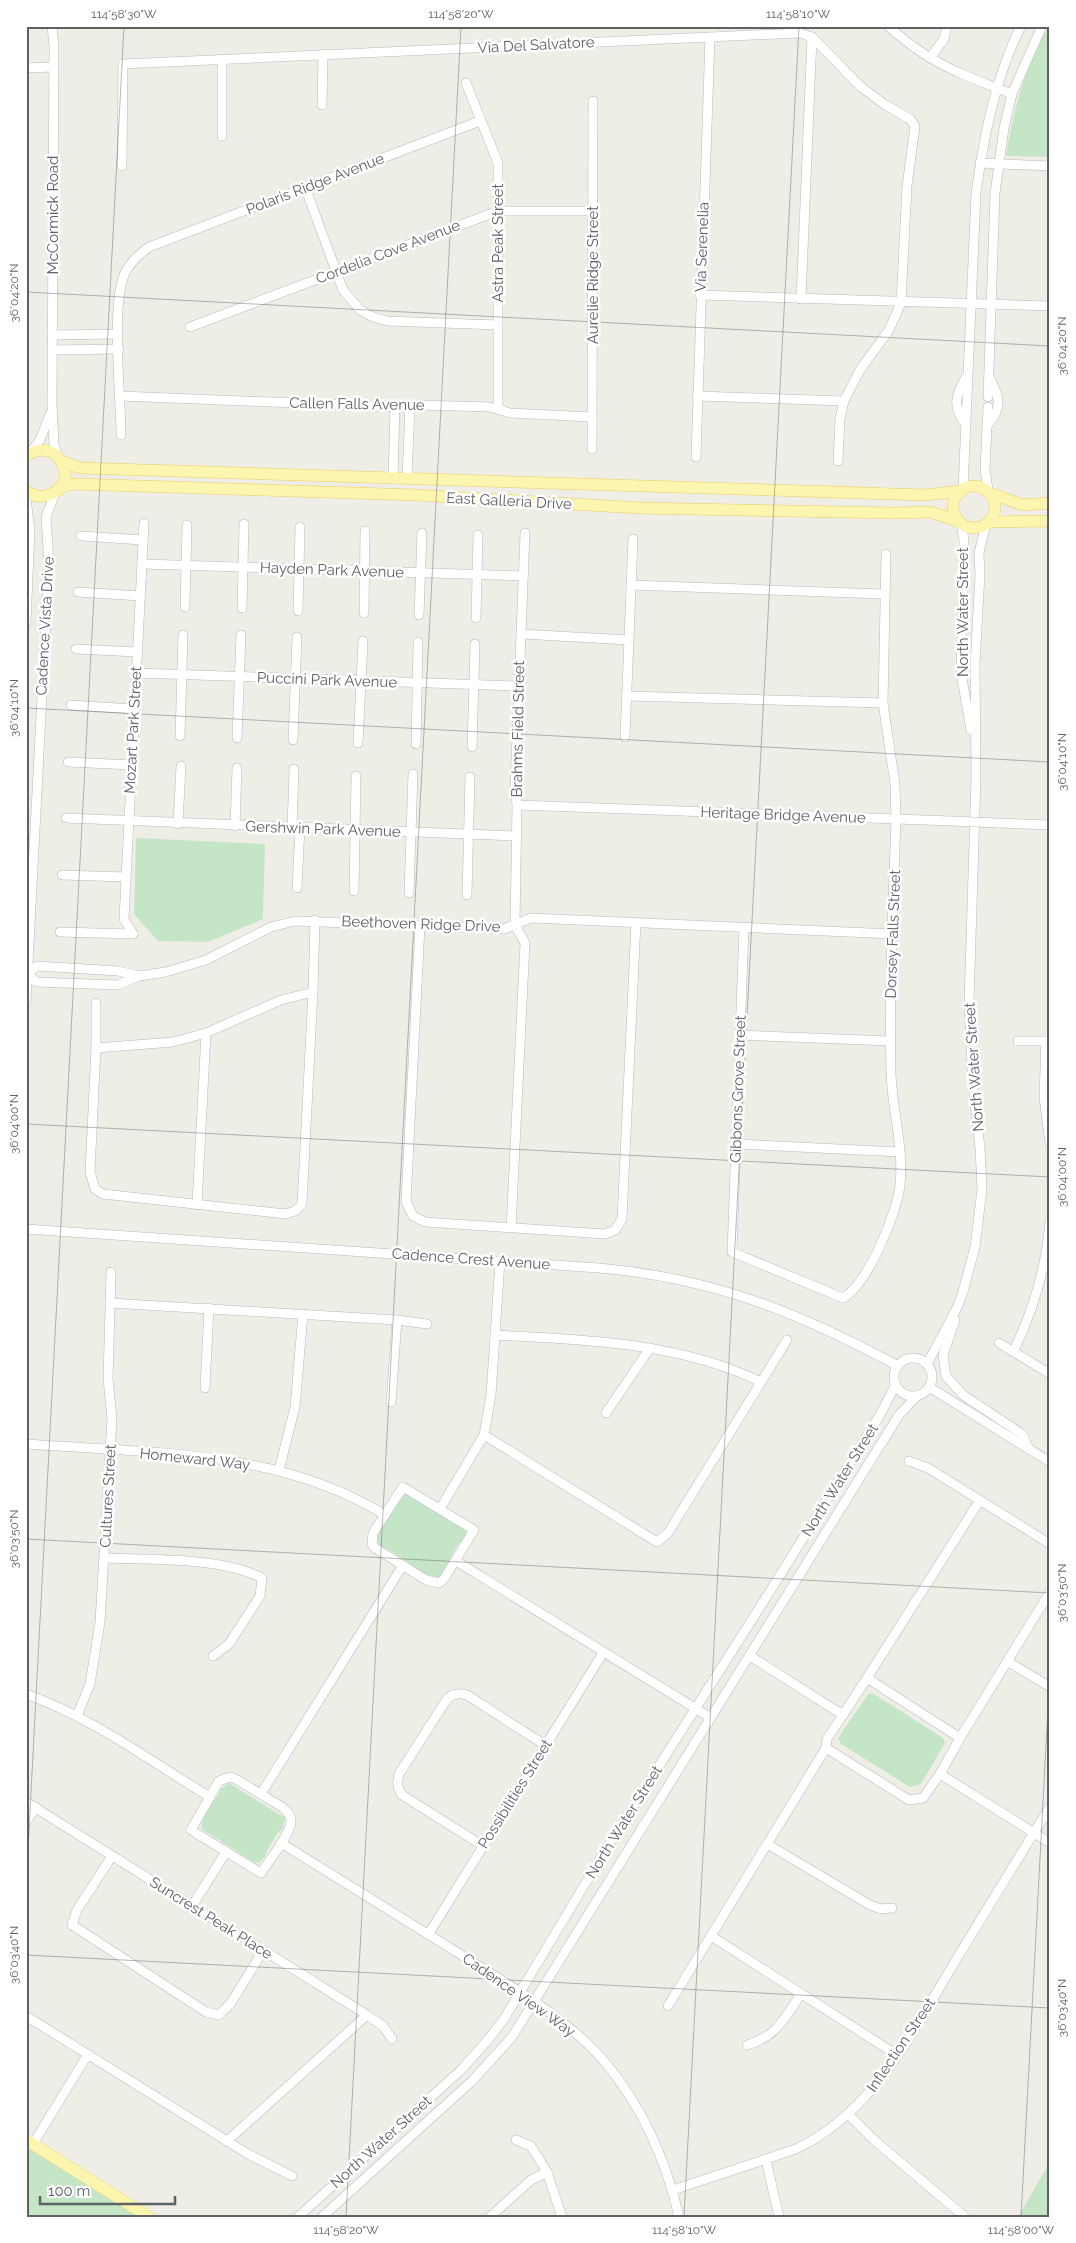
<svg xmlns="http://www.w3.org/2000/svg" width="1076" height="2243" viewBox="0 0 1076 2243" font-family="Raleway,sans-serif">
  <rect width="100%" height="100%" fill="#efeee6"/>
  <!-- green -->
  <g fill="#c4e6c7">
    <path d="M1049 26 1050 157 1006 156C1013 111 1025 65 1049 26Z"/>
    <polygon points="136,838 265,844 263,919 208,942 158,941 134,914"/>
    <path d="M407 1493 464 1527 466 1534 464 1540C451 1546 448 1573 439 1577 429 1581 396 1551 382 1547L378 1543 377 1536 401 1497Z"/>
    <polygon points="869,1693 874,1694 943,1738 945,1743 921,1784 910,1787 841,1744 838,1738"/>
    <path d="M229 1783 285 1818 282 1830 279 1831 266 1852 265 1857 258 1863 252 1861 202 1829C199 1818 217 1800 221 1789Z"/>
    <polygon points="26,2146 139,2217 26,2217"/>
    <polygon points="1050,2162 1050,2217 1018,2217"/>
  </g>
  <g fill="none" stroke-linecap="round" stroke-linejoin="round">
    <defs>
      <g id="minor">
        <polyline points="52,26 54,46 52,404 54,444 57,455"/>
        <path d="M888 26C910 46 934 62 962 74 978 81 995 87 1012 94"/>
        <polyline points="930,58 944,39 947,26"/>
        <polyline points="26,68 53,67"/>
        <polyline points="466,83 498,163 498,408"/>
        <polyline points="322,105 323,54"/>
        <polyline points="222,136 222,59"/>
        <polyline points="980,163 1050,166"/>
        <polyline points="122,166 123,64 710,37 800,33 812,37 861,87 884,104 910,119 915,126 907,186 901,303 889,330 860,370 844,401 840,419 838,461"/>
        <polyline points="305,187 343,290 360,310 373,317 387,321 498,325"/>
        <polyline points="700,295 1050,306"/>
        <polyline points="801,299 812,37"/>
        <polyline points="190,327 498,211 593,211"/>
        <polyline points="52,335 118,334"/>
        <polyline points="52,350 119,349"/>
        <path d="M966 377C955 397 952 406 966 425"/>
        <polyline points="121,396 395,407 422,405 489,407 510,413 592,417"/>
        <polyline points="697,396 844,401"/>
        <polyline points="988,397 995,193 1004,128 1012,94 1042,26"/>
        <path d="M987 426C1003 407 1000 399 990 378"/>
        <path d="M121 435C121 398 110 300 126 271 132 260 140 254 149 247L480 121"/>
        <polyline points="592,449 593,101"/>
        <polyline points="30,453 40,440 50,414"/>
        <polyline points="696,457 710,37"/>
        <polyline points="393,479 395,407"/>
        <polyline points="407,479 410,405"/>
        <path d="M963 489 976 193C984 136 995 78 1021 26"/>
        <polyline points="988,490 985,469 988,407"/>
        <polyline points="26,499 30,530 26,622"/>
        <polyline points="961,523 964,540 961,673 971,730"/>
        <polyline points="81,536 143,540"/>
        <polyline points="142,564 523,576"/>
        <polyline points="631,585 884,594"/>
        <polyline points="78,592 140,596"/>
        <polyline points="185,607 187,525"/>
        <polyline points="242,608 244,524"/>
        <polyline points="298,611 300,527"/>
        <polyline points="364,613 365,531"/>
        <polyline points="419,615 422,533"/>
        <polyline points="476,618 478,535"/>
        <polyline points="521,634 629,640"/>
        <polyline points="76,649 137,652"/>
        <polyline points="136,673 518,686"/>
        <polyline points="627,696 883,703"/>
        <polyline points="71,705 134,709"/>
        <polyline points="180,736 183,635"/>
        <polyline points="625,737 633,539"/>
        <polyline points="237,738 241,635"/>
        <polyline points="293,740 297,637"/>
        <polyline points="358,743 363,641"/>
        <polyline points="416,744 418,642"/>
        <polyline points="472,747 475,644"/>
        <polyline points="68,762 132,765"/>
        <polyline points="517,805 951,821"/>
        <polyline points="66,818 516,836"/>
        <polyline points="998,823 1050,825"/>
        <polyline points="178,824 181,766"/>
        <polyline points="235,826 237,768"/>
        <polyline points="292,828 294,769"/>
        <polyline points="62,875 126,877"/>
        <polyline points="297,888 300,828"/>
        <polyline points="354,891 356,776"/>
        <polyline points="409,893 413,774"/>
        <polyline points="467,895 470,777"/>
        <polyline points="420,926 406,1202 413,1216 425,1222 605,1234 615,1230 622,1219 636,922"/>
        <path d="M744 927 732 1252 843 1298C868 1284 897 1213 900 1185 904 1147 892 1110 891 1072 889 988 893 903 896 819L895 784 883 703 886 554"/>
        <polyline points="60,932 133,934"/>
        <polyline points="133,934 124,919 144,523"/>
        <polyline points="26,971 36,982 118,985 139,976 166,972 206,960 271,927 295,921 504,929 531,918 893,934"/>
        <polyline points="26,975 37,966 118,971 139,976"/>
        <polyline points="26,1001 49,563 46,517 55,493"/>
        <polyline points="96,1003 96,1048 90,1172 95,1189 103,1194 285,1214 295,1211 302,1204 313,992 315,920"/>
        <polyline points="740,1035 890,1041"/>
        <polyline points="1018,1041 1050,1041"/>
        <polyline points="1046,1041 1044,1097 1050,1143"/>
        <polyline points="96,1048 173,1042 206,1033 281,1000 313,992"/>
        <polyline points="736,1144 900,1152"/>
        <polyline points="197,1205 206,1033"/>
        <polyline points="511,1228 525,943 515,925 517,805 515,786 525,533"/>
        <path d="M26 1229 599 1268C713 1278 798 1312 898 1366"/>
        <polyline points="110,1303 397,1320 427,1324"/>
        <polyline points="955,1320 943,1355 946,1376 963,1395 1022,1434 1029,1449"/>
        <path d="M495 1335C585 1340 679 1342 761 1382"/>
        <polyline points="999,1343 1050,1374"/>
        <path d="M1014 1350C1034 1309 1046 1267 1050 1222"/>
        <circle cx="913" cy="1377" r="19"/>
        <polyline points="927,1364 958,1306 963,1292 975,1247 982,1189 980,1148 973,1086 969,1003 976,778 975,664 980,575 979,553 986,524"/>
        <polyline points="929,1387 1050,1462"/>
        <polyline points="205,1388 209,1308"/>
        <polyline points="391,1402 397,1320"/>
        <polyline points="606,1413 650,1348"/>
        <polyline points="484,1435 657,1542 668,1533 787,1340"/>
        <path d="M26 1444C147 1453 279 1449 385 1515"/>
        <polyline points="909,1461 928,1468 1050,1544"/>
        <polyline points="279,1470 295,1407 303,1314"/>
        <polygon points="403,1487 474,1530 444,1579 439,1583 426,1580 375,1548 372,1544 373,1533"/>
        <polyline points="440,1509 484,1435 491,1395 500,1261"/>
        <path d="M105 1558C151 1560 221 1557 262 1578L260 1596 229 1644 213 1656"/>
        <polyline points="456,1561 711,1718"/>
        <polyline points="750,1656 843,1715 827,1739 826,1748 909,1800 923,1798 940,1774 1050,1843"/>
        <polyline points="1007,1661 1050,1687"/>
        <polyline points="867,1678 980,1500"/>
        <path d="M26 1694C93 1718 150 1761 210 1797"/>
        <polyline points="843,1715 867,1678 960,1738 940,1774"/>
        <polyline points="77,1716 90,1684 100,1622 112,1418 108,1379 111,1272"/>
        <polyline points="960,1738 1050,1592"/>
        <path d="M230 1777 236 1779 282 1807C287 1811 290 1814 291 1820 292 1833 268 1862 261 1873L191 1830 219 1781Z"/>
        <polyline points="261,1794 403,1565"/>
        <polyline points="26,1802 367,2015 383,2026 392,2039"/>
        <polyline points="26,1822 36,1807"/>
        <path d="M281 1843C339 1879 397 1915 455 1951 504 1982 566 2017 604 2061 642 2106 666 2160 679 2217"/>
        <polyline points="767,1844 870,1905 881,1909 892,1908"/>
        <path d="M483 1846 402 1795C397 1787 397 1782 399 1774L447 1699C454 1693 458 1693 467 1695L545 1745"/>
        <polyline points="112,1856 77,1910 72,1925 206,2012 219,2015 231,2003 263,1951"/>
        <polyline points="192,1906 226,1852"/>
        <polyline points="428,1935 603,1653"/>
        <polyline points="711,1936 897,2055"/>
        <polyline points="668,2006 826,1748"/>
        <polyline points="26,2016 248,2154 292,2176"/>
        <path d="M747 2045C776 2037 785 2018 801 1994"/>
        <polyline points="849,2115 874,2140 965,2217"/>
        <polyline points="516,2140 531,2146 547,2172 562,2217"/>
        <polyline points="227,2141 367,2015"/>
        <polyline points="33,2144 88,2054"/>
        <polyline points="766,2160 779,2217"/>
        <path d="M673 2190 796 2149C874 2112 913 2031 956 1960 987 1909 1018 1858 1050 1807"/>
        <polyline points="298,2217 461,2070 487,2041 504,2019 603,1854 762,1604 880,1415 896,1384"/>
        <polyline points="322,2217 472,2081 512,2037 899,1415 918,1395"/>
        <polyline points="490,2217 531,2180 547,2172"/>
      </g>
      <g id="major">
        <path d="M26 456C58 433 83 485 48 495 40 498 33 496 26 491"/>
        <polyline points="61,461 80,468 926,495 960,491"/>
        <circle cx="974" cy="507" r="21"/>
        <polyline points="58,490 66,485 75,484 416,495 640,508 895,513 931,512 960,522"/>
        <polyline points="990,493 1022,505 1050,503"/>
        <polyline points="989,522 1050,521"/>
        <polyline points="26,2140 149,2217"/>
      </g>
    </defs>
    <!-- minor casing -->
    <use href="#minor" stroke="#b7b8bc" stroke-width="10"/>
    <!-- major casing -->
    <use href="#major" stroke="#eccf63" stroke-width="12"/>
    <!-- minor -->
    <use href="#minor" stroke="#fff" stroke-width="9"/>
    <!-- major -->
    <use href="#major" stroke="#fcf5af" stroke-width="11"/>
    <defs>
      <polyline id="minor-bridge" points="951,821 998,823"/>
    </defs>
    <!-- minor-bridge casing -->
    <use href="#minor-bridge" stroke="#b7b8bc" stroke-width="10" stroke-linecap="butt"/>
    <!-- minor-bridge -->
    <use href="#minor-bridge" stroke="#fff" stroke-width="9"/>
  </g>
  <!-- ticks -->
  <path fill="none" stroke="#5e6166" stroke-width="1" stroke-opacity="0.45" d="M26 292 1050 346M26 708 1050 762M26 1124 1050 1177M26 1539 1050 1593M26 1887 124 26M26 1955 1050 2008M346 2217 461 26M684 2217 799 26M1021 2217 1050 1670"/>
  <g text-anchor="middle" stroke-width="5" stroke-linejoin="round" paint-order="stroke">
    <!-- street labels -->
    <g font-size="15" fill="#5e6166" stroke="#fff">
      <text transform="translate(536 45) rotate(-3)" y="5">Via Del Salvatore</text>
      <text transform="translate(315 184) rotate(-21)" y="5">Polaris Ridge Avenue</text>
      <text transform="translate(53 215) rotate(-90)" y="5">McCormick Road</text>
      <text transform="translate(498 243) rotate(-90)" y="5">Astra Peak Street</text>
      <text transform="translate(702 247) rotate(-88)" y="5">Via Serenelia</text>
      <text transform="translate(388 252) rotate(-21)" y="5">Cordelia Cove Avenue</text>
      <text transform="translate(593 275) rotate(-90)" y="5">Aurelie Ridge Street</text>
      <text transform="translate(357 404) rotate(1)" y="5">Callen Falls Avenue</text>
      <text transform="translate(509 501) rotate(3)" y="5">East Galleria Drive</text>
      <text transform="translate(332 570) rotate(2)" y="5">Hayden Park Avenue</text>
      <text transform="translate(963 612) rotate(-90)" y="5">North Water Street</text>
      <text transform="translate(45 626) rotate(-87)" y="5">Cadence Vista Drive</text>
      <text transform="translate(327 680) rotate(2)" y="5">Puccini Park Avenue</text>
      <text transform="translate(518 729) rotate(-89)" y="5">Brahms Field Street</text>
      <text transform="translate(133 730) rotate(-87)" y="5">Mozart Park Street</text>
      <text transform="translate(783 815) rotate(2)" y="5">Heritage Bridge Avenue</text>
      <text transform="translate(323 829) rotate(2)" y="5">Gershwin Park Avenue</text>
      <text transform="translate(421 924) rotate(2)" y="5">Beethoven Ridge Drive</text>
      <text transform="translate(893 934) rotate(-88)" y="5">Dorsey Falls Street</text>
      <text transform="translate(974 1067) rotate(-94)" y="5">North Water Street</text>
      <text transform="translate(738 1089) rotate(-88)" y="5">Gibbons Grove Street</text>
      <text transform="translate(471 1259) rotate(4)" y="5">Cadence Crest Avenue</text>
      <text transform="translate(195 1459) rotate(6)" y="5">Homeward Way</text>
      <text transform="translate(840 1480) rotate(-58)" y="5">North Water Street</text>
      <text transform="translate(108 1496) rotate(-87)" y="5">Cultures Street</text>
      <text transform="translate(515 1794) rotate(-58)" y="5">Possibilities Street</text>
      <text transform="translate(624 1822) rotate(-58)" y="5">North Water Street</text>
      <text transform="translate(211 1918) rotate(32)" y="5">Suncrest Peak Place</text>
      <text transform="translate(519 1995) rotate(35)" y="5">Cadence View Way</text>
      <text transform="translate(901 2045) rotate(-56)" y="5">Inflection Street</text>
      <text transform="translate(381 2142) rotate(-42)" y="5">North Water Street</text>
    </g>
  </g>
  <!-- border -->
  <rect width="1076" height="2243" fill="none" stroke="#ffffff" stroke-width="55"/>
  <!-- scale -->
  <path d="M40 2196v8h135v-8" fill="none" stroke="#5e6166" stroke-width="2.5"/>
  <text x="48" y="2196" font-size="15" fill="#5e6166" stroke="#ffffff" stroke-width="4" paint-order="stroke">100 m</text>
  <rect x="28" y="28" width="1020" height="2188" fill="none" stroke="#5e6166" stroke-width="2"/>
  <g font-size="12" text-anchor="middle" fill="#5e6166">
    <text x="124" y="18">114°58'30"W</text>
    <text x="461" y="18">114°58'20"W</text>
    <text x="798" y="18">114°58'10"W</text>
    <text transform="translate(14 293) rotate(-90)" y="4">36°04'20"N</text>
    <text transform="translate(1062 346) rotate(-90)" y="4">36°04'20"N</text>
    <text transform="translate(14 708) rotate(-90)" y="4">36°04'10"N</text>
    <text transform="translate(1062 762) rotate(-90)" y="4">36°04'10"N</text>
    <text transform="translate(14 1124) rotate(-90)" y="4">36°04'00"N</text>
    <text transform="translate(1062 1177) rotate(-90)" y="4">36°04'00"N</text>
    <text transform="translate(14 1539) rotate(-90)" y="4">36°03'50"N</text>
    <text transform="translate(1062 1593) rotate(-90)" y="4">36°03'50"N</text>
    <text transform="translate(14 1955) rotate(-90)" y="4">36°03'40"N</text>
    <text transform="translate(1062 2008) rotate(-90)" y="4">36°03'40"N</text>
    <text x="346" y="2234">114°58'20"W</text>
    <text x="684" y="2234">114°58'10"W</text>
    <text x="1021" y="2234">114°58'00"W</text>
  </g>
</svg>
